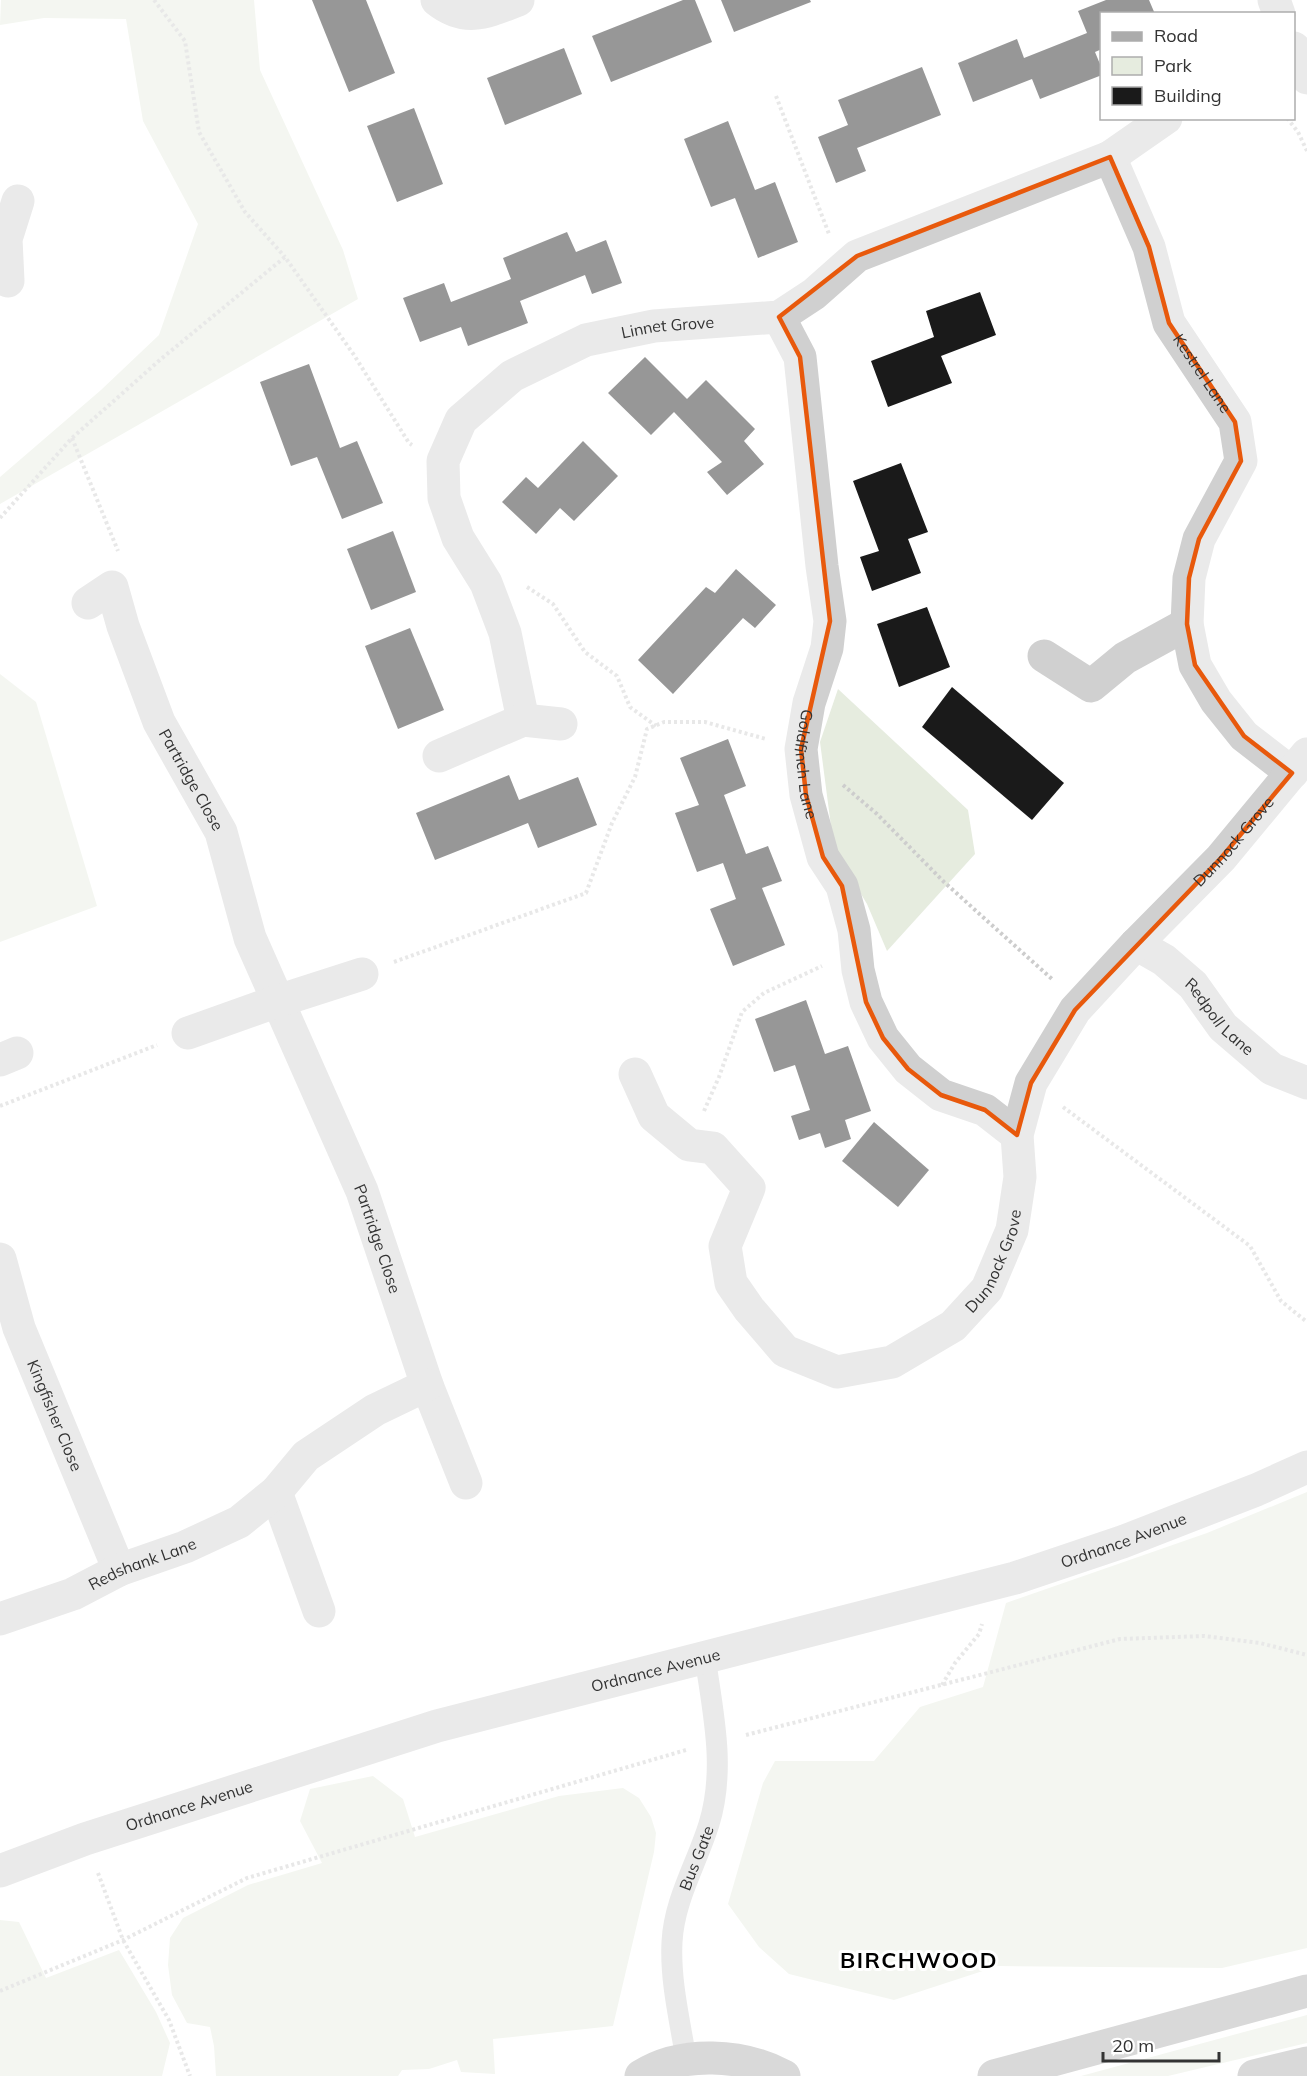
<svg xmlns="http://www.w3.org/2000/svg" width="1307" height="2076" viewBox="0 0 1307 2076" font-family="Mulish,sans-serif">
  <rect width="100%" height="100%" fill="#fff"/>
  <!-- green -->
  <g fill="#e6ecdf">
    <polygon points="1,0 254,0 260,70 343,250 358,299 0,504 0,477 101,390 159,335 198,224 143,121 126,19 44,18 0,25"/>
    <polygon points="0,674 36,702 97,906 0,942"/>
    <polygon points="838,689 968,810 975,854 887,951 867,904 834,849 820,742"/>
    <polygon points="1307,1492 1307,1948 1222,1968 998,1966 894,2000 789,1974 759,1947 728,1904 763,1783 775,1761 874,1761 920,1707 983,1687 1006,1603 1207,1533"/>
    <polygon points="373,1776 403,1799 415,1837 559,1796 623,1788 639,1798 651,1817 656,1833 654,1852 613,2026 493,2039 495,2074 461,2072 457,2060 429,2069 402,2070 398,2076 216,2076 214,2046 210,2027 187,2023 172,1995 168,1965 170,1938 183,1918 248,1885 322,1863 300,1821 310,1789"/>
    <polygon points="0,1920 19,1922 46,1978 119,1950 156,2012 170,2043 162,2076 0,2076"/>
    <polygon points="1307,2015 1307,2043 1168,2076 1081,2076"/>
  </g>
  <!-- building -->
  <g fill="#1a1a1a">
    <polygon points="312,0 366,0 395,73 349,92"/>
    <polygon points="683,0 695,0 712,42 611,82 592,36"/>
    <polygon points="721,0 810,0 811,2 734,32"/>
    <polygon points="1106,0 1149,0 1155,14 1102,14 1102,49 1095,52 1102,69 1102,75 1040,99 1032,79 973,102 958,63 1017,39 1024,58 1087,33 1078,11"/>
    <polygon points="564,48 582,94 505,125 487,78"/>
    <polygon points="922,67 941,115 857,148 866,171 836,183 818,137 848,125 838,100"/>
    <polygon points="414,108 443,184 397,202 367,126"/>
    <polygon points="728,121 755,190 775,182 798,242 758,258 735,198 711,207 684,139"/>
    <polygon points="567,232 576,252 606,240 622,283 592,294 585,275 520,301 528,323 468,346 461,327 420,342 403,298 444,283 451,302 511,279 503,258"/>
    <polygon points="980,292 996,335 941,356 952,383 888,407 871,361 934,337 926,311"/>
    <polygon points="645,357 687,399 706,380 755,429 744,441 764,464 727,495 707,472 722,462 674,412 651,435 608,393"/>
    <polygon points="309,364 340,448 357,441 383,503 342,519 317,457 291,466 260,382"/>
    <polygon points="583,441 618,476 574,521 560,508 536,534 502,502 526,477 538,488"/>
    <polygon points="901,463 928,532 908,539 921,573 872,591 860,557 879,551 853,481"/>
    <polygon points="393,531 416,592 371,610 347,549"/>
    <polygon points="736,569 776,605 755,628 743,618 673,694 638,660 706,587 715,593"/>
    <polygon points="927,607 950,667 899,687 877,624"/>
    <polygon points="410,628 444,710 398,729 365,646"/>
    <polygon points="952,687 1064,783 1032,820 922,727"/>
    <polygon points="728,739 746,786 724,795 746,854 768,846 782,881 762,888 785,945 733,966 710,909 736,899 723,863 697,872 675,813 699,805 680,758"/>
    <polygon points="509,775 519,800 578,777 597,825 538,848 528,823 435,860 416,813"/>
    <polygon points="806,1000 825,1054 848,1046 871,1111 845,1120 851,1139 825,1148 820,1133 799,1140 791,1116 810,1110 795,1065 774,1072 755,1019"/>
    <polygon points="874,1122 929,1170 898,1207 842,1161"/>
  </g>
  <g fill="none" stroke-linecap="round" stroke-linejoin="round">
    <!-- path -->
    <g stroke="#cdcdcd" stroke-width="4" stroke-dasharray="3 3" stroke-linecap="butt">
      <polyline points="154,0 185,41 199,132 245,212 285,257"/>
      <polyline points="776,96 829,234"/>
      <polyline points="1287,118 1298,132 1307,151"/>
      <polyline points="72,438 118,551"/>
      <polyline points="0,518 72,438 161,359 285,257 354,355 409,443 412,445"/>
      <polyline points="527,587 553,604 585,652 617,676 630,707 656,726"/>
      <polyline points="843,785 877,814 944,882 1053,980"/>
      <polyline points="394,962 586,893 612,823 635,777 647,729 664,722 705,722 766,739"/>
      <polyline points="0,1106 157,1045"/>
      <polyline points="1063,1107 1250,1246 1281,1301 1307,1322"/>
      <polyline points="704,1111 719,1077 742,1012 764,993 822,966"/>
      <polyline points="942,1685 955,1663 979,1634 982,1624"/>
      <polyline points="746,1735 1120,1639 1204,1636 1260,1643 1307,1655"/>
      <polyline points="98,1873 123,1940 169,2020 190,2076"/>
      <polyline points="0,1991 123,1940 247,1878 686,1750"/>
    </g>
    <!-- service -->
    <path stroke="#d0d0d0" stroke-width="21" id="s1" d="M686 2059C680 2021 670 1981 672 1942 674 1900 697 1863 709 1824 726 1769 713 1713 705 1657"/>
    <!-- minor -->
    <g stroke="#d0d0d0" stroke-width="33">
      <path d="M437 0C466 23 487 12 518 0"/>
      <path id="s2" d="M1110 157 1149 247 1169 323 1235 422 1241 461 1199 539 1189 578 1187 624 1195 665 1216 701 1244 736 1292 773"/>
      <polyline points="8,281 6,239 18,201"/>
      <path id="s3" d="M779 317 800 357 822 566 830 621 827 648 809 703 801 749 806 795 823 857 842 886 854 930 858 970 866 1002 883 1038 908 1069 941 1095 985 1110 1017 1135"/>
      <path id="s4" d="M88 603 112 587 123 626 159 722 221 832 250 938 362 1191 427 1385 466 1483"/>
      <polyline points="1044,656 1091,686 1125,658 1187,624"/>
      <path id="s5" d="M523 720 505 633 486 583 458 538 444 498 443 461 461 420 512 376 586 340 654 326 779 317 814 294 857 256 1110 157 1166 118"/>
      <polyline points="439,756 523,720 561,724"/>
      <path id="s6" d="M1136 944 1164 960 1193 985 1223 1027 1272 1069 1307 1083"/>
      <polyline points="188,1033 278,1001 362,974"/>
      <polyline points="0,1060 17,1053"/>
      <path id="s7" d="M635 1074 654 1116 689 1145 713 1148 749 1188 725 1246 731 1283 749 1309 785 1351 837 1372 892 1362 953 1326 987 1289 1012 1230 1020 1177 1017 1135 1031 1083 1075 1010 1136 944 1221 858 1307 754"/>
      <path id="s8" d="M0 1259 19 1328 119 1570"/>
      <polyline points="276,1492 319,1611"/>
      <path id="s9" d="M0 1619 73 1594 119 1570 185 1547 239 1522 276 1492 306 1456 375 1410 427 1385"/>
    </g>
    <!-- tertiary -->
    <g stroke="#d0d0d0" stroke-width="33">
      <polyline points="1274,0 1279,14"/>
      <polyline points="1294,48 1307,78"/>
      <path id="s10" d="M0 1871 85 1839 437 1726 1015 1578 1122 1542 1256 1490 1307 1467"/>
    </g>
    <!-- primary -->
    <g stroke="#ababab" stroke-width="33">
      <path d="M641 2076C682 2050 743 2054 784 2076"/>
      <polyline points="994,2076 1307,1991"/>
      <polyline points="1254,2076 1307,2063"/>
    </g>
  </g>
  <!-- marked area -->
  <path d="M0 0H1307V2076H0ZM1110 157 1149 247 1169 323 1235 422 1241 461 1199 539 1189 578 1187 624 1195 665 1244 736 1292 773 1221 858 1075 1010 1031 1083 1017 1135 985 1110 941 1095 908 1069 883 1038 866 1002 842 886 823 857 806 795 801 749 830 621 800 357 779 317 857 256Z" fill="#fff" fill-opacity=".55" fill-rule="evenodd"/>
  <path fill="none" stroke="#e8590c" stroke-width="4.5" stroke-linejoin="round" d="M1110 157 1149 247 1169 323 1235 422 1241 461 1199 539 1189 578 1187 624 1195 665 1244 736 1292 773 1221 858 1075 1010 1031 1083 1017 1135 985 1110 941 1095 908 1069 883 1038 866 1002 842 886 823 857 806 795 801 749 830 621 800 357 779 317 857 256Z"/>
  <g text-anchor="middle" stroke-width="6" stroke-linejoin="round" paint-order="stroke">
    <!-- street labels -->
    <g font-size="16" fill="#333" stroke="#fff">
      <text dy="6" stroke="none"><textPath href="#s5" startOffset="552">Linnet Grove</textPath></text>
      <text dy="6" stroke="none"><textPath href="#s2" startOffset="237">Kestrel Lane</textPath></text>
      <text dy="6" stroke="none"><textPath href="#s3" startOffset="458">Goldfinch Lane</textPath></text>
      <text dy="6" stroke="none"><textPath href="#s4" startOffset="238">Partridge Close</textPath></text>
      <text dy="6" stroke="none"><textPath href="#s7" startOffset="1120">Dunnock Grove</textPath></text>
      <text dy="6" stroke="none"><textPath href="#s6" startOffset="112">Redpoll Lane</textPath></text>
      <text dy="6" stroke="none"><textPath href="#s4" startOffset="735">Partridge Close</textPath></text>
      <text dy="6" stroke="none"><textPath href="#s7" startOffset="618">Dunnock Grove</textPath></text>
      <text dy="6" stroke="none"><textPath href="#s8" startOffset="166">Kingfisher Close</textPath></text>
      <text dy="6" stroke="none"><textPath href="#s10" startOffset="1172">Ordnance Avenue</textPath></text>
      <text dy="6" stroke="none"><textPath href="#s9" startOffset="153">Redshank Lane</textPath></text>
      <text dy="6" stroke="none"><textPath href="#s10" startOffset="686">Ordnance Avenue</textPath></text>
      <text dy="6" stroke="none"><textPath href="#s10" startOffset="200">Ordnance Avenue</textPath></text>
      <text dy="6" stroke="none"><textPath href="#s1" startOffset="206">Bus Gate</textPath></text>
    </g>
    <!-- district labels -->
    <g font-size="22" font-weight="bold" letter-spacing="1.5" fill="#000" stroke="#fff">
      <text x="919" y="1968">BIRCHWOOD</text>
    </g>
  </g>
  <!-- legend -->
  <rect x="1100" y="12" width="195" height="108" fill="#ffffff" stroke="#adadad" stroke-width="1.5"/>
  <rect x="1112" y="32" width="30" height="9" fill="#ababab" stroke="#adadad" stroke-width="1.5"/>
  <text x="1154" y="42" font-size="18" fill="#333333">Road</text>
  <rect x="1112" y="57" width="30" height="18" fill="#e6ecdf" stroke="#adadad" stroke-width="1.5"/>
  <text x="1154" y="72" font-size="18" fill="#333333">Park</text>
  <rect x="1112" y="87" width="30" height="18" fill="#1a1a1a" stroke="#adadad" stroke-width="1.5"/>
  <text x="1154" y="102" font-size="18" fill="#333333">Building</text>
  <!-- scale -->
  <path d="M1103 2052v9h116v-9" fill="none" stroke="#333333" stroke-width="3"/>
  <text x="1112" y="2052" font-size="18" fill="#333333" stroke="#ffffff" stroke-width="4.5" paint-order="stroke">20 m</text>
</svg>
